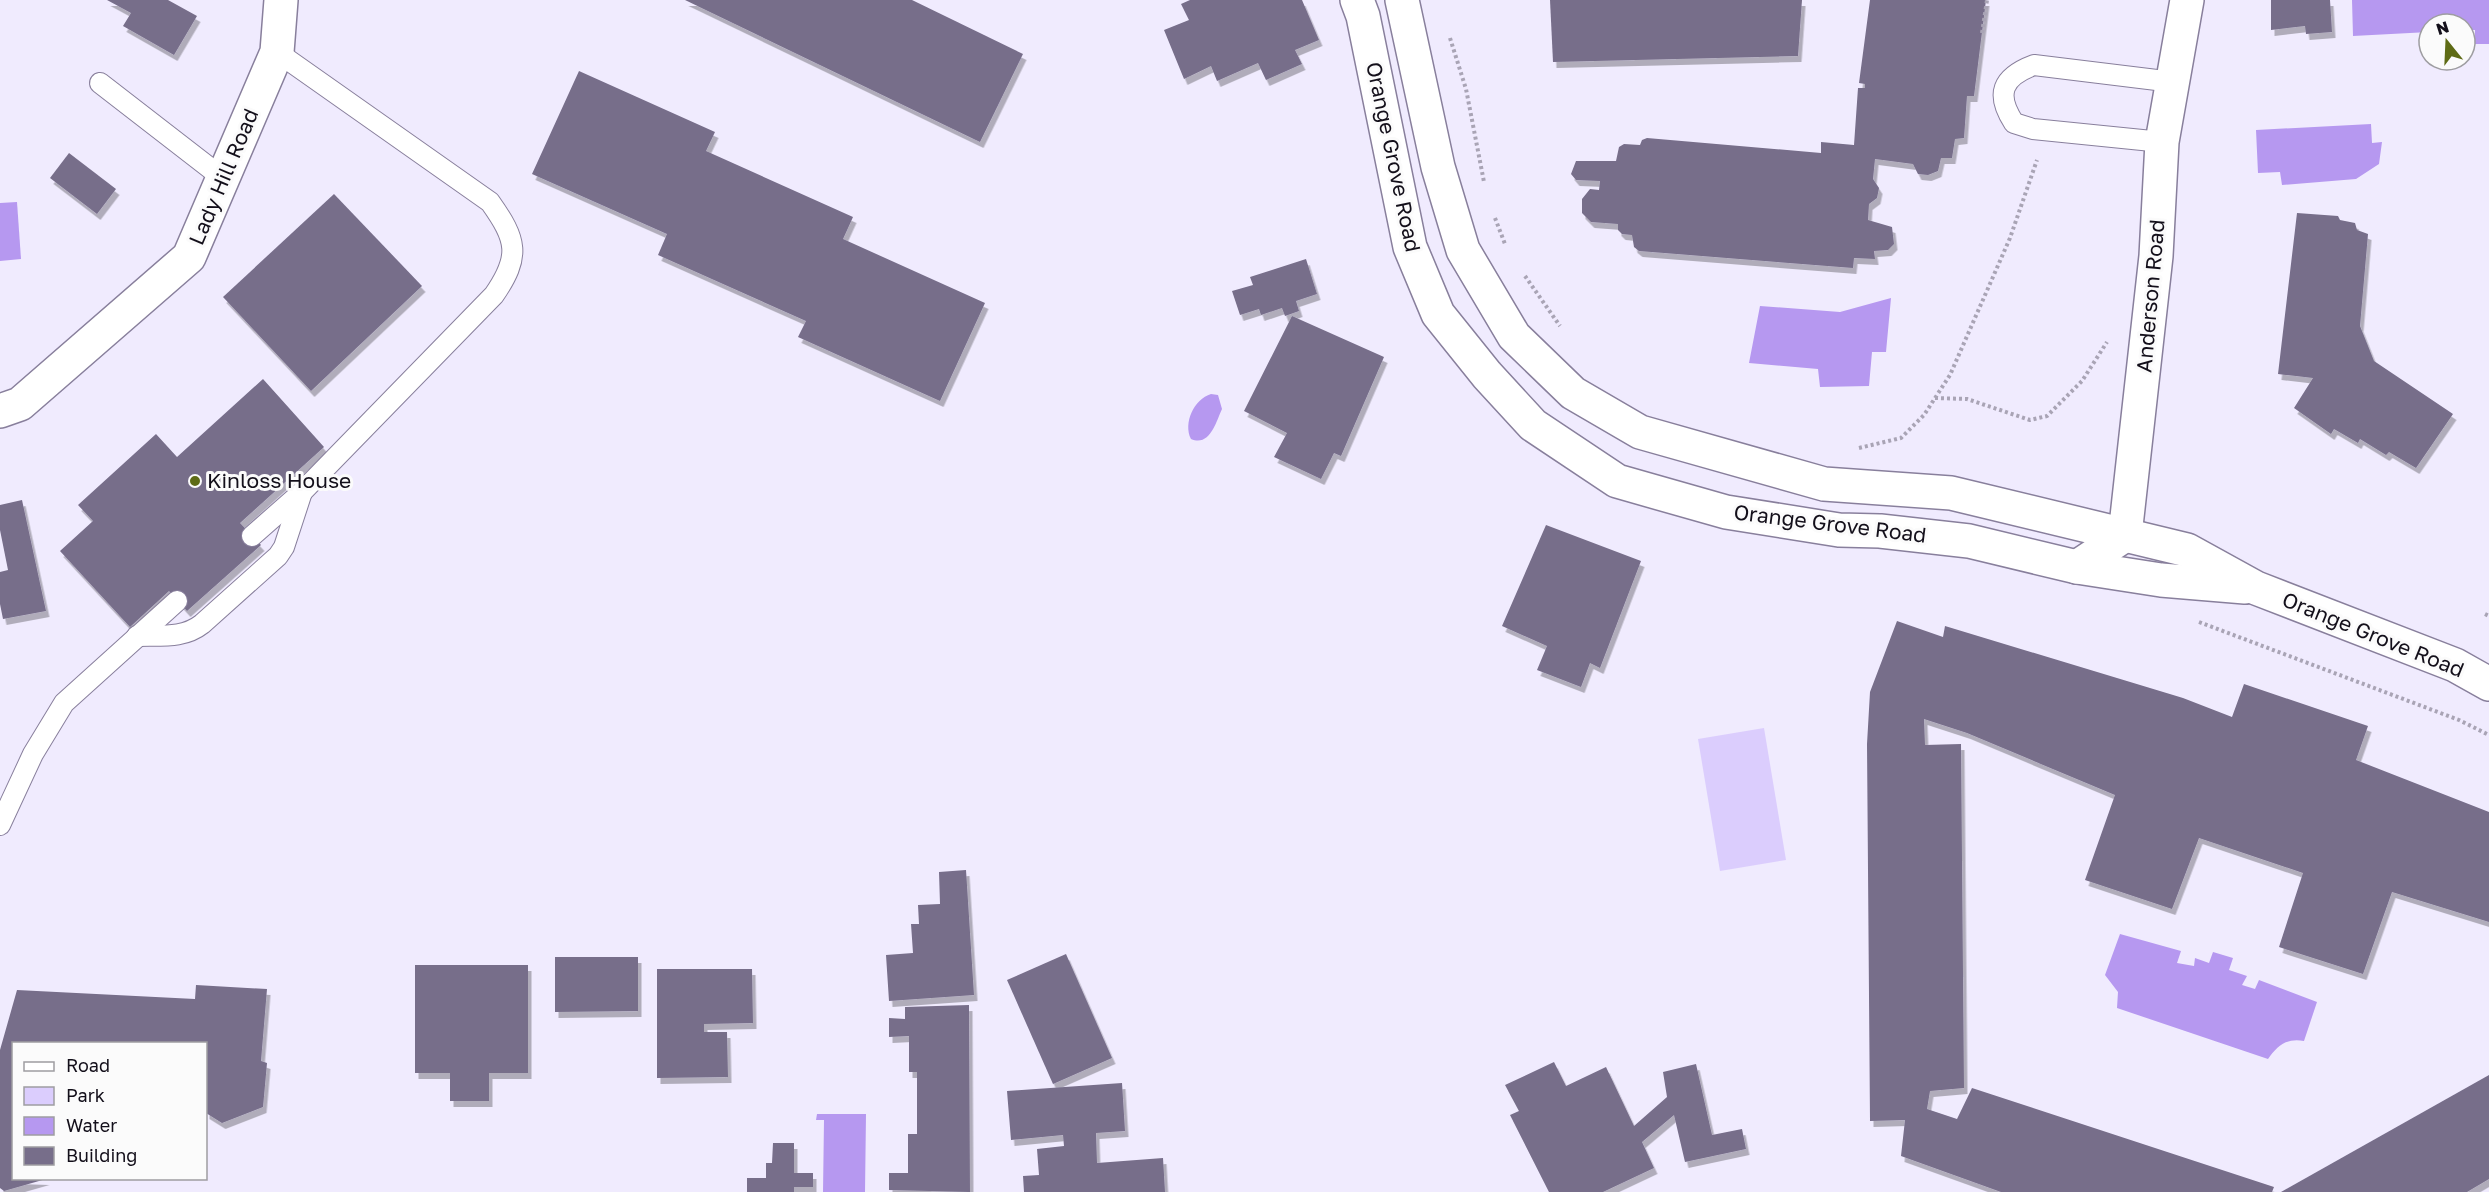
<svg xmlns="http://www.w3.org/2000/svg" width="2489" height="1192" viewBox="0 0 2489 1192" font-family="'Golos Text',sans-serif">
  <defs>
    <filter id="shadow"><feDropShadow dx="3.5" dy="6" stdDeviation="0" flood-color="#0004"/></filter>
  </defs>
  <rect width="100%" height="100%" fill="#f0ebfe"/>
  <!-- green -->
  <polygon fill="#dbcdfd" points="1764,728 1786,860 1720,871 1698,739"/>
  <!-- water -->
  <g fill="#b698f0">
    <polygon points="2352,0 2489,0 2489,44 2475,44 2475,30 2465,30 2465,24 2429,24 2429,32 2353,36"/>
    <polygon points="2371,124 2372,143 2382,142 2379,164 2356,179 2282,185 2280,172 2258,173 2256,130"/>
    <polygon points="17,202 21,259 0,261 0,203"/>
    <polygon points="1891,298 1886,352 1872,352 1869,386 1820,387 1818,369 1749,363 1760,306 1840,312"/>
    <path d="M1211 394 1218 395 1222 409C1216 422 1210 447 1191 439 1183 423 1194 399 1211 394Z"/>
    <path d="M2120 934 2181 951 2177 963 2194 966 2195 958 2209 963 2213 952 2233 958 2229 970 2247 976 2242 985 2255 989 2259 980 2317 1002 2304 1041C2287 1038 2278 1045 2268 1059L2117 1008 2118 992 2105 975Z"/>
    <polygon points="817,1114 866,1114 865,1192 823,1192 824,1120 816,1120"/>
  </g>
  <!-- building -->
  <g fill="#776e8a" filter="url(#shadow)">
    <polygon points="107,0 168,0 197,16 174,55 123,26 131,13"/>
    <polygon points="685,0 912,0 1023,54 980,142"/>
    <polygon points="1190,0 1302,0 1319,40 1295,50 1302,64 1266,80 1258,63 1217,81 1211,66 1184,79 1164,30 1189,20 1181,4"/>
    <polygon points="1550,0 1802,0 1798,56 1553,62"/>
    <polygon points="1870,0 1986,0 1974,96 1967,96 1964,138 1955,139 1952,158 1941,158 1938,171 1928,175 1918,174 1913,164 1875,159 1873,179 1879,188 1877,198 1869,204 1868,220 1892,227 1894,244 1888,250 1874,251 1875,259 1854,258 1853,268 1639,251 1634,247 1632,235 1622,234 1618,230 1618,224 1591,222 1582,213 1582,199 1590,189 1599,190 1600,181 1576,180 1571,174 1576,161 1616,161 1619,147 1624,144 1640,145 1642,140 1647,138 1821,153 1821,142 1854,145 1858,88 1865,88 1865,84 1859,83"/>
    <polygon points="2271,0 2330,0 2332,32 2306,34 2305,26 2271,30"/>
    <polygon points="579,71 715,132 706,151 853,217 843,239 985,303 940,401 798,337 806,321 658,255 667,234 532,174"/>
    <polygon points="69,153 116,189 97,214 50,178"/>
    <polygon points="334,194 422,286 311,391 223,297"/>
    <polygon points="2297,213 2338,216 2340,220 2355,223 2357,230 2368,234 2360,326 2374,361 2453,414 2416,468 2389,452 2386,455 2360,439 2358,443 2334,429 2331,434 2294,408 2313,378 2278,374"/>
    <polygon points="1306,259 1317,294 1296,301 1299,311 1285,316 1282,308 1261,315 1259,309 1240,315 1232,291 1253,285 1250,277"/>
    <polygon points="1292,316 1384,357 1341,456 1334,453 1321,479 1274,457 1287,433 1244,411"/>
    <polygon points="263,379 324,447 240,523 261,545 187,611 169,591 130,627 60,551 93,521 78,505 156,434 177,457"/>
    <polygon points="22,500 46,611 3,619 0,604 0,572 8,570 0,530 0,505"/>
    <polygon points="1546,525 1641,561 1600,668 1590,663 1581,687 1537,670 1547,646 1502,626"/>
    <polygon points="1897,621 1943,637 1945,626 2183,698 2232,717 2244,684 2368,726 2356,760 2489,812 2489,922 2392,892 2363,974 2279,947 2303,873 2199,838 2172,909 2085,880 2115,795 1967,733 1924,719 1925,745 1961,744 1964,1088 1930,1091 1927,1109 1957,1119 1972,1088 2274,1187 2272,1192 2001,1192 1901,1156 1905,1120 1870,1121 1867,744 1870,692"/>
    <polygon points="966,870 974,995 889,1001 886,955 913,953 911,924 919,924 918,905 940,904 939,872"/>
    <polygon points="1066,954 1112,1058 1053,1084 1007,980"/>
    <polygon points="555,957 638,957 638,1011 555,1012"/>
    <polygon points="415,965 528,965 528,1073 489,1073 489,1101 450,1101 450,1073 415,1073"/>
    <polygon points="657,969 752,969 753,1023 704,1024 704,1032 727,1032 728,1077 657,1078"/>
    <polygon points="196,985 267,989 261,1061 267,1063 263,1107 222,1123 206,1113 206,1044 14,1044 14,1178 46,1179 4,1191 0,1188 0,1050 17,990 195,999"/>
    <polygon points="969,1005 970,1192 889,1190 889,1173 908,1173 908,1134 917,1134 917,1072 909,1072 909,1036 889,1037 889,1018 905,1019 905,1007"/>
    <polygon points="1554,1062 1566,1086 1606,1067 1634,1126 1667,1097 1663,1072 1696,1064 1712,1135 1742,1129 1746,1149 1685,1162 1674,1115 1642,1142 1654,1168 1603,1192 1549,1192 1510,1115 1519,1111 1505,1085"/>
    <polygon points="2489,1075 2489,1179 2467,1192 2281,1192"/>
    <polygon points="1122,1083 1125,1131 1096,1133 1097,1163 1163,1158 1165,1192 1024,1192 1023,1176 1039,1175 1037,1149 1064,1146 1063,1135 1011,1140 1007,1091"/>
    <polygon points="773,1143 794,1143 794,1173 813,1173 813,1187 794,1187 794,1192 747,1192 747,1178 766,1178 766,1163 772,1163"/>
  </g>
  <g fill="none" stroke-linecap="round" stroke-linejoin="round">
    <defs>
      <g id="service">
        <polyline points="100,83 224,179"/>
        <path d="M2162 142 2033 129 2014 123C1995 94 2002 77 2034 65L2173 82"/>
        <path d="M252 536 302 492 494 295C521 256 517 240 490 202L277 52"/>
        <path d="M137 636C160 635 183 639 202 624L278 556 284 547 302 492"/>
        <polyline points="0,825 33,754 64,703 177,601"/>
      </g>
      <g id="minor">
        <polyline points="0,411 20,404 189,257 277,52 281,0"/>
        <polyline points="2077,567 2125,535 2156,256 2162,142 2187,0"/>
      </g>
      <g id="tertiary">
        <polyline points="1357,0 1363,16 1410,247 1438,314 1487,375 1533,425 1617,481 1726,512 1839,530 1880,531 1969,541 2077,567 2161,580 2245,587"/>
        <polyline points="1402,0 1438,167 1463,250 1514,336 1573,393 1640,432 1824,484 1951,493 2187,550 2256,588 2455,665 2489,684"/>
      </g>
    </defs>
    <!-- service casing -->
    <use href="#service" stroke="#887f9c" stroke-width="22"/>
    <!-- minor casing -->
    <use href="#minor" stroke="#887f9c" stroke-width="36"/>
    <!-- tertiary casing -->
    <use href="#tertiary" stroke="#887f9c" stroke-width="36"/>
    <!-- path -->
    <g stroke="#a9a4b5" stroke-width="4" stroke-dasharray="3 3" stroke-linecap="butt">
      <polyline points="1982,33 1987,0"/>
      <polyline points="1450,38 1466,89 1484,182"/>
      <polyline points="1495,218 1505,244"/>
      <polyline points="1525,276 1560,326"/>
      <polyline points="1935,398 1967,399 2030,420 2047,416 2082,381 2107,342"/>
      <polyline points="1859,448 1901,438 1924,415 1950,375 2010,238 2037,160"/>
      <polyline points="2485,614 2489,616"/>
      <polyline points="2199,622 2459,720 2489,735"/>
    </g>
    <!-- service -->
    <use href="#service" stroke="#fff" stroke-width="20"/>
    <!-- minor -->
    <use href="#minor" stroke="#fff" stroke-width="33"/>
    <!-- tertiary -->
    <use href="#tertiary" stroke="#fff" stroke-width="33"/>
  </g>
  <!-- markers -->
  <circle fill="#5e6b15" stroke="#fbfbfb" stroke-width="2" cx="195" cy="481" r="6"/>
  <g text-anchor="middle" stroke-width="6" stroke-linejoin="round" paint-order="stroke">
    <!-- street labels -->
    <g font-size="21" fill="#130f1a" stroke="#fbfbfb">
      <text transform="translate(1393 157) rotate(78)" y="7">Orange Grove Road</text>
      <text transform="translate(224 177) rotate(-67)" y="7">Lady Hill Road</text>
      <text transform="translate(2151 296) rotate(-85)" y="7">Anderson Road</text>
      <text transform="translate(1830 524) rotate(7)" y="7">Orange Grove Road</text>
      <text transform="translate(2373 635) rotate(22)" y="7">Orange Grove Road</text>
    </g>
    <!-- poi labels -->
    <g font-size="21" fill="#130f1a" stroke="#fbfbfb" text-anchor="start">
      <text x="207" y="488">Kinloss House</text>
    </g>
  </g>
  <!-- legend -->
  <rect x="12" y="1042" width="195" height="138" fill="#fbfbfb" stroke="#9e9da1" stroke-width="1.5"/>
  <rect x="24" y="1062" width="30" height="9" fill="#ffffff" stroke="#9e9da1" stroke-width="1.5"/>
  <text x="66" y="1072" font-size="18" fill="#130f1a">Road</text>
  <rect x="24" y="1087" width="30" height="18" fill="#dbcdfd" stroke="#9e9da1" stroke-width="1.5"/>
  <text x="66" y="1102" font-size="18" fill="#130f1a">Park</text>
  <rect x="24" y="1117" width="30" height="18" fill="#b698f0" stroke="#9e9da1" stroke-width="1.5"/>
  <text x="66" y="1132" font-size="18" fill="#130f1a">Water</text>
  <rect x="24" y="1147" width="30" height="18" fill="#776e8a" stroke="#9e9da1" stroke-width="1.5"/>
  <text x="66" y="1162" font-size="18" fill="#130f1a">Building</text>
  <!-- north arrow -->
  <g transform="translate(2447 42) rotate(342)"><circle r="28" fill="#fbfbfb" stroke="#9e9da1" stroke-width="1.5"/>
  <path d="M0-4.5L10 22L0 15L-10 22Z" fill="#5e6b15"/>
  <text y="-9" font-size="16" font-weight="bold" text-anchor="middle" fill="#130f1a">N</text>
  </g>
</svg>
